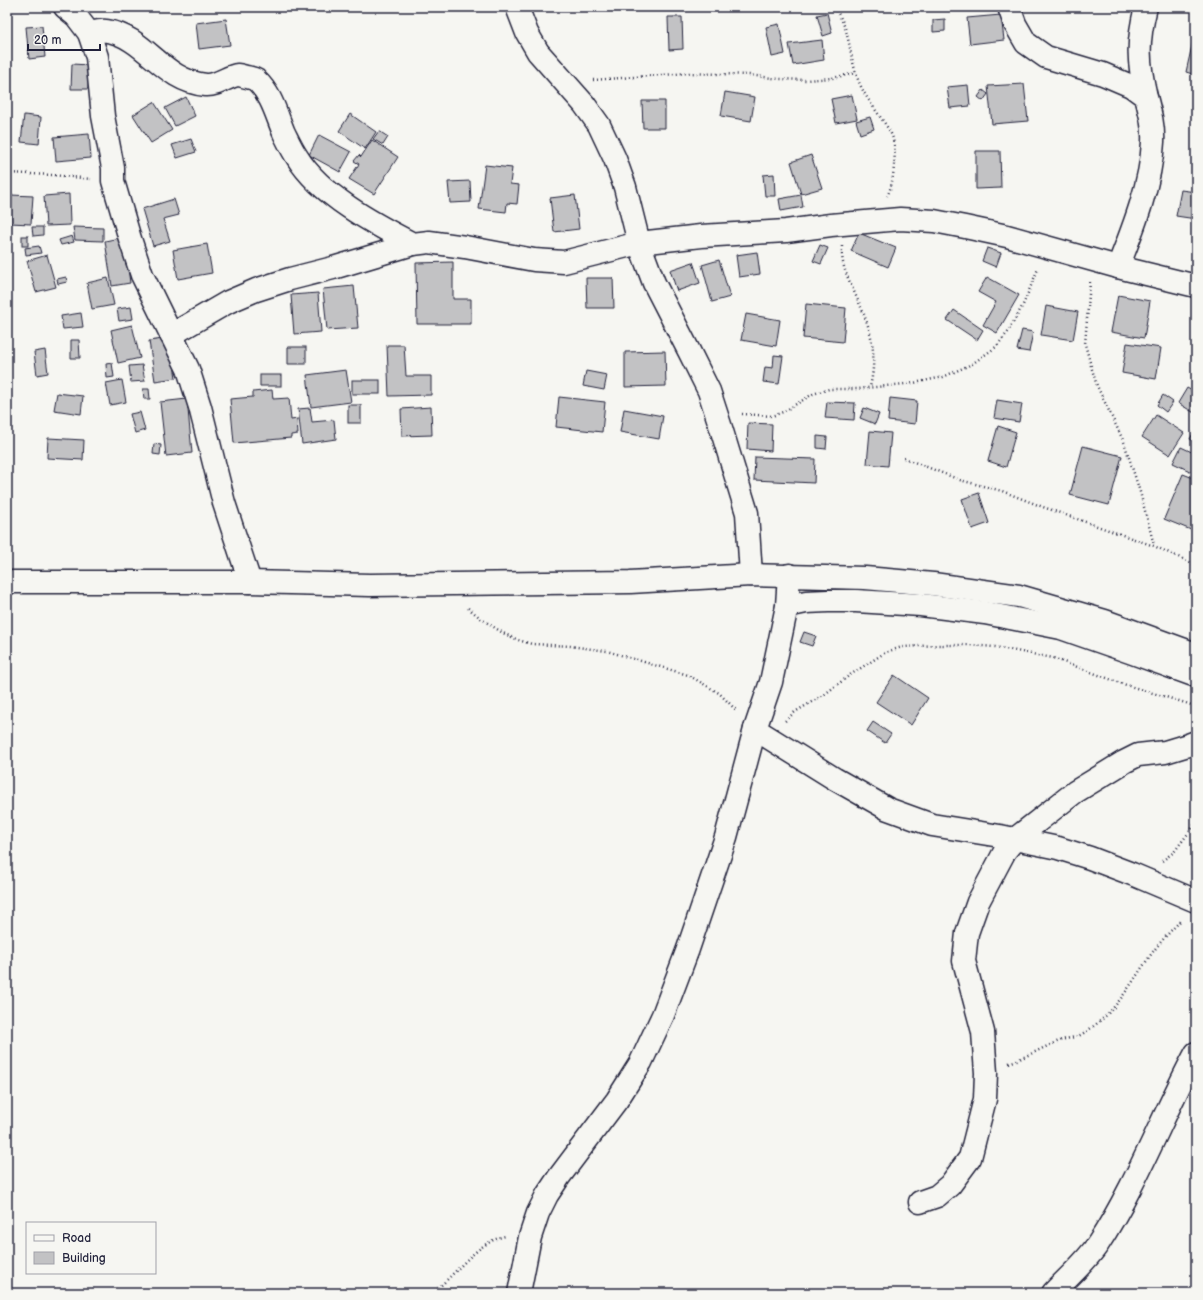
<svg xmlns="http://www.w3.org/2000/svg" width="1203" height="1300" viewBox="0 0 1203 1300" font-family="'Balsamiq Sans',sans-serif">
  <rect width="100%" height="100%" fill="#f6f6f2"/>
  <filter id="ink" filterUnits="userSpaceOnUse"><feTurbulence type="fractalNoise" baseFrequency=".025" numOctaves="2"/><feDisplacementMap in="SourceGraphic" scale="8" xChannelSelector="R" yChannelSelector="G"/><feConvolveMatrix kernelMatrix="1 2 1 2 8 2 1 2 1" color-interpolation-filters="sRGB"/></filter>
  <g filter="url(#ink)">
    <!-- building -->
    <g fill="#c2c2c4" stroke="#22223b">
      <polygon points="827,13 832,33 823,36 817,15"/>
      <polygon points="1001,15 1004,40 970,44 967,18"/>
      <polygon points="668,17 682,17 683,49 669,50"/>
      <polygon points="226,19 230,45 199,49 196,23"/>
      <polygon points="945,19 945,31 933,32 933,20"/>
      <polygon points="779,24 785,54 772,57 766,27"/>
      <polygon points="42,26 45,57 29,59 26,27"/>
      <polygon points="822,40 824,60 793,65 789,44"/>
      <polygon points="1193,41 1196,42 1196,75 1186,72"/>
      <polygon points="72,64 89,65 88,89 71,89"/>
      <polygon points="1024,84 1028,121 992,124 988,86"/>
      <polygon points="968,85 970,106 950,108 947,87"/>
      <polygon points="983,90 988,94 983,101 978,97"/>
      <polygon points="725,92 755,97 751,121 721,116"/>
      <polygon points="852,95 857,119 836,123 831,99"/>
      <polygon points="186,97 195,116 175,126 165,108"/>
      <polygon points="642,101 665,101 665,128 643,128"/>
      <polygon points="154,102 172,130 151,143 133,115"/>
      <polygon points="350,114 376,132 365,149 339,131"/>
      <polygon points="24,115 41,117 39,144 21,142"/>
      <polygon points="870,117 874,129 860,134 856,121"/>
      <polygon points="379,131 388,137 383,145 373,139"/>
      <polygon points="89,134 91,158 56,161 54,137"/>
      <polygon points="319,135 351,152 340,172 309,155"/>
      <polygon points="191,139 196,152 177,158 172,145"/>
      <polygon points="372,140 398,157 374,194 349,179 359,164 354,161 359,155 361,157"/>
      <polygon points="976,151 1000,151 1001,188 976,189"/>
      <polygon points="811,155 822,188 801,194 791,162"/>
      <polygon points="485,165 512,168 510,184 519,185 517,204 507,203 506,212 479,209"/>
      <polygon points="774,174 775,196 765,196 763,175"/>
      <polygon points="470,181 471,202 450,203 448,182"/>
      <polygon points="1181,190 1196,192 1196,219 1176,216"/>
      <polygon points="69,194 70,225 46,226 44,196"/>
      <polygon points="11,195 33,196 31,224 10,223"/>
      <polygon points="575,195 579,229 554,232 550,198"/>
      <polygon points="801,195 803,207 781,211 779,199"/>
      <polygon points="174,199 179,215 163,219 170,241 153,246 142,209"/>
      <polygon points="32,227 43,227 43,235 33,236"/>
      <polygon points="73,227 103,228 103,241 75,240"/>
      <polygon points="1193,227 1196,227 1196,244 1192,244"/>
      <polygon points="859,233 896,248 888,267 851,251"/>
      <rect x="22" y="236" width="6" height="10"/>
      <polygon points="72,236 74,242 61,245 59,240"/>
      <polygon points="124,237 130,283 112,286 105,241"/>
      <polygon points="207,244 212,273 178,279 173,250"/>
      <polygon points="820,245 828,248 821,264 813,261"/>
      <polygon points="39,246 41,253 26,255 25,248"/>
      <polygon points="987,248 1001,253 996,267 982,261"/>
      <polygon points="757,252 760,274 739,277 736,255"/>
      <polygon points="47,255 56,287 36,292 27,261"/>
      <polygon points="719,260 730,297 712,302 702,265"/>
      <polygon points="453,262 453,299 471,299 471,324 417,324 416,263"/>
      <polygon points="693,262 700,283 677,291 670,270"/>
      <polygon points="66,277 67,282 58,284 57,279"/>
      <polygon points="987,277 1019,295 997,333 983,325 996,302 978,292"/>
      <polygon points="108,278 114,305 92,309 87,283"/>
      <polygon points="586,278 613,278 614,308 587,308"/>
      <polygon points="354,286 358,328 327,330 323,289"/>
      <polygon points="318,293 321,332 294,334 291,295"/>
      <polygon points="1118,295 1150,301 1144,338 1111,332"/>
      <polygon points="806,304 846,308 843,342 803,338"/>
      <polygon points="1046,306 1078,312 1073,340 1041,335"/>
      <polygon points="131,307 133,319 119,321 117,309"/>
      <polygon points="954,310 983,330 977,340 947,320"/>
      <polygon points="81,313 83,327 63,329 61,316"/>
      <polygon points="746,314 780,320 776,346 741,340"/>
      <polygon points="132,325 140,358 118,363 111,330"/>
      <polygon points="1022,330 1033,332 1029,352 1017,350"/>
      <polygon points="170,338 176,378 155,381 149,341"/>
      <polygon points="71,340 79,340 80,358 71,358"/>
      <polygon points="1127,343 1161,348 1156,379 1122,373"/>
      <polygon points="387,345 404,345 406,376 431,376 431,395 389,396"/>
      <rect x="288" y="347" width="18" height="17"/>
      <polygon points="45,350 48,373 37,375 34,352"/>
      <polygon points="665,351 666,386 625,387 625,352"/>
      <polygon points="774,355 783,356 779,384 763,382 765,367 773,368"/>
      <polygon points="112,363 114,377 107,378 106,364"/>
      <polygon points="142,365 145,381 131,382 129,366"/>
      <polygon points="346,370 351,402 311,407 307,375"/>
      <polygon points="586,371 607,375 604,390 583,386"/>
      <rect x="260" y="375" width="21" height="11"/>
      <polygon points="122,380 126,402 110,405 106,383"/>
      <rect x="352" y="380" width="28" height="14"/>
      <polygon points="1187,388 1196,393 1196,414 1178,403"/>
      <polygon points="143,389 149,389 150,399 144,399"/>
      <polygon points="272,390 273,399 289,398 291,420 297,419 298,434 291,435 291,438 234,443 230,399 253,397 253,392"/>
      <polygon points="57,393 83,396 81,414 54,410"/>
      <polygon points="1163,395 1173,402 1166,412 1157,405"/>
      <polygon points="559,397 605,402 602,432 556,427"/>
      <polygon points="890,398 917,401 915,424 888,421"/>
      <polygon points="187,399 192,453 166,456 160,402"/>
      <polygon points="997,400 1022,404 1019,422 994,418"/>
      <polygon points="827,402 855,403 854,420 825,418"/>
      <rect x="348" y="405" width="13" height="18"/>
      <polygon points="431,407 432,435 402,436 401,409"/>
      <polygon points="310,408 312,422 334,420 336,439 302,444 298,409"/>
      <polygon points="864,408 879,414 875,424 860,418"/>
      <polygon points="624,409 663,416 659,439 620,432"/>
      <polygon points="140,412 145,430 135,433 130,414"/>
      <polygon points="1156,415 1184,433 1170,455 1142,437"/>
      <polygon points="748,423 772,424 771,451 747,449"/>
      <polygon points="998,426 1016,432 1006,467 988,461"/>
      <polygon points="1196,428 1196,443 1190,439"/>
      <polygon points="870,431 891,433 888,466 867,464"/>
      <polygon points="817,436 827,437 826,449 817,448"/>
      <polygon points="48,438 84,440 83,460 47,458"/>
      <polygon points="154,444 161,445 160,455 153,454"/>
      <polygon points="1083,446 1122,456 1109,505 1070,495"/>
      <polygon points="1181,447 1196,454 1196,474 1173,463"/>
      <polygon points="755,457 815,459 814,483 754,480"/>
      <polygon points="1183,474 1196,479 1196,532 1164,519"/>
      <polygon points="979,493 989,523 972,529 962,499"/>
      <polygon points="804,632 816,636 812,646 800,642"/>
      <polygon points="894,675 928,698 911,725 876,702"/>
      <polygon points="873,722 891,734 885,743 867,731"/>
    </g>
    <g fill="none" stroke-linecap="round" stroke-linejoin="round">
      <defs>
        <g id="minor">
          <polyline points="65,7 76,16 89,33 97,57 103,116 113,168 113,181 130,239 142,275 188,369 200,407 224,503 250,582"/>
          <polyline points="517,7 527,33 538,52 584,104 599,125 615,159 625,187 639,243 654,283 689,351 709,391 721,428 747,513 751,575"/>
          <path d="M1009 7 1015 24 1026 43 1046 57 1103 74 1131 86 1146 97C1150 112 1154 127 1153 142 1151 184 1133 229 1118 267"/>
          <path d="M1146 7C1137 42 1138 62 1146 97"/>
          <path d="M89 33C94 32 101 30 107 31 146 37 162 81 206 85 217 86 228 76 238 75 241 75 245 77 247 77 250 78 253 78 256 80 272 95 276 114 284 133 288 141 292 150 297 157 320 195 374 224 413 244"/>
          <polyline points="171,335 228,302 256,290 290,279 333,268 413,244 429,242 465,247 534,260 564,262 639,243 701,236 786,231 831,225 900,219 934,221 965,227 1007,236 1118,267 1196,286"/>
          <polyline points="787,606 806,602 828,601 856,601 921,605 985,613 1061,628 1130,652 1196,676"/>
          <polyline points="755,729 835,779 888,809 932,825 1000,836 1058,848 1090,858 1132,874 1196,901"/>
          <polyline points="920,1202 937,1196 950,1185 970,1158 985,1099 986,1073 983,1032 964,961 967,933 978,902 1005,851 1015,839 1075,792 1124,762 1138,755 1165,752 1188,745 1196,742"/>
          <polyline points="519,1293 530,1237 538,1213 547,1195 559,1177 617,1100 641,1062 663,1015 688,949 726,837 755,729 771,682 787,606 789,575"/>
          <path d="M1053 1293C1068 1277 1085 1263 1098 1244 1137 1184 1162 1116 1196 1053"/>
        </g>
        <polyline id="highway" points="7,582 250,582 370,585 630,582 751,575 865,578 933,584 1019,596 1105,621 1196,654"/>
      </defs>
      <!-- minor casing -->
      <use href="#minor" stroke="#22223b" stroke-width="25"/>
      <!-- highway casing -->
      <use href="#highway" stroke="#22223b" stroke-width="25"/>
      <!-- path -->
      <g stroke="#22223b" stroke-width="2.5" stroke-dasharray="1 3" stroke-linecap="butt">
        <path d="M834 7C850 29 848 48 856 73 860 89 870 102 879 115 884 123 891 131 893 139 895 148 895 157 894 166 893 177 892 187 887 196"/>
        <polyline points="593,80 689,73 749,75 779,79 806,80 832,78 856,73"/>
        <polyline points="7,173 53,175 91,179"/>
        <path d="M842 246C841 268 848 277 856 296 871 328 878 352 870 387"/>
        <polyline points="1090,282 1085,344 1091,366 1097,386 1124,442 1140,492 1154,545"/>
        <polyline points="742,414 772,416 783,412 813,394 829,389 857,389 914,383 943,377 972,364 996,347 1008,332 1023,305 1038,269"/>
        <polyline points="904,458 960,480 1002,491 1043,507 1154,546 1196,565"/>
        <polyline points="468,608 483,620 503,633 518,640 532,644 570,646 607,651 688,675 719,693 736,710"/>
        <polyline points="785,721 795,712 825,694 850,675 886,652 902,647 938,645 969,645 995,647 1053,658 1123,684 1189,704 1196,707"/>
        <polyline points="1162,861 1174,852 1196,823"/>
        <path d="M1009 1063C1026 1057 1042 1048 1059 1041 1066 1038 1076 1038 1082 1034 1115 1014 1127 989 1148 959 1157 945 1169 933 1181 920"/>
        <polyline points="1086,1292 1094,1293"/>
        <path d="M432 1293C455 1276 477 1241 506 1236"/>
      </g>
      <!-- minor -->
      <use href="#minor" stroke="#f6f6f2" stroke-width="22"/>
      <!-- highway -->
      <use href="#highway" stroke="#f6f6f2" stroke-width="22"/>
    </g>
  </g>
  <!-- margin -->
  <rect width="1203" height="1300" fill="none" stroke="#f6f6f2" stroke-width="24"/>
  <rect x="12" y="12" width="1179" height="1276" fill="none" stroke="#22223b" stroke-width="1.5" filter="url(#ink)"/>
  <!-- legend -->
  <rect x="26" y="1222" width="130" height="52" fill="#f6f6f2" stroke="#a1a1a9"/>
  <rect x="34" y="1235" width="20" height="6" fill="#f6f6f2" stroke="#a1a1a9"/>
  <text x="62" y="1242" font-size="12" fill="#22223b">Road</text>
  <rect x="34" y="1252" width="20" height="12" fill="#c2c2c4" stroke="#a1a1a9"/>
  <text x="62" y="1262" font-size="12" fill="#22223b">Building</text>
  <!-- scale -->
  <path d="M28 44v6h72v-6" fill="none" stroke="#22223b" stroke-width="2"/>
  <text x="34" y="44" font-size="12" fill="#22223b" stroke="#f6f6f2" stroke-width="3" paint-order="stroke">20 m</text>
</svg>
